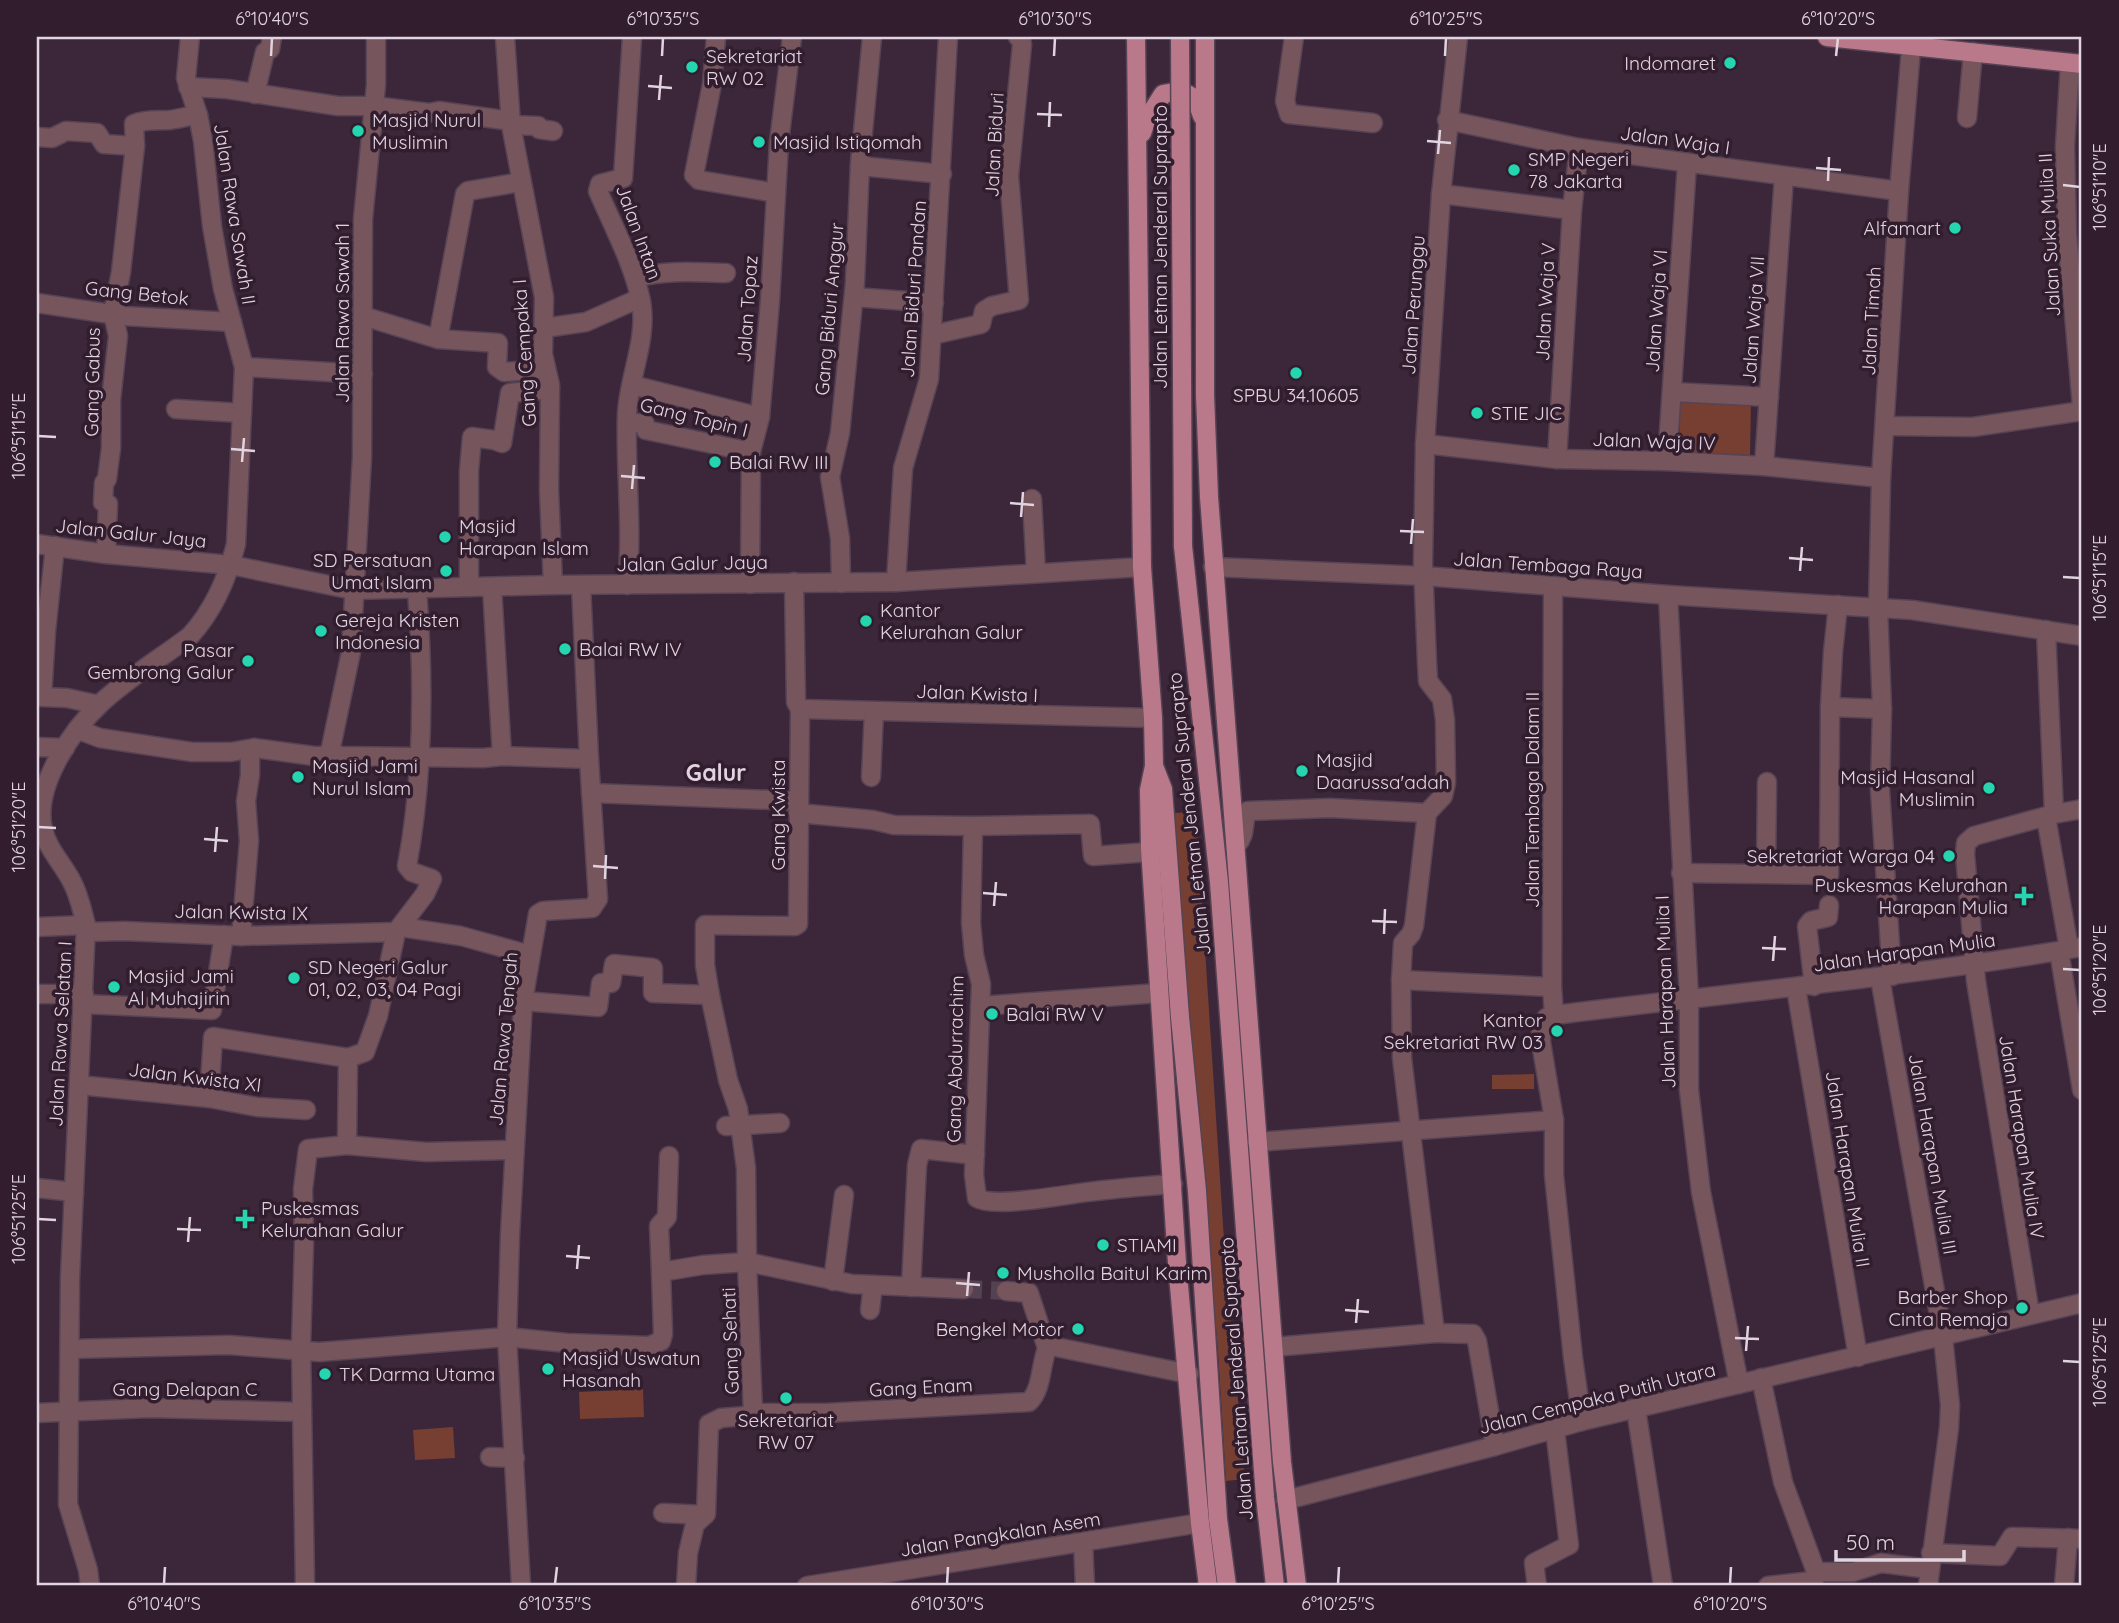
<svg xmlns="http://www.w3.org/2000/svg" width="2119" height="1623" viewBox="0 0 2119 1623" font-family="Quicksand,sans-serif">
  <rect width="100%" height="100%" fill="#3b2739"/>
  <!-- green -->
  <g fill="#763f32">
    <polygon points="1680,400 1751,402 1750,455 1679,453"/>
    <polygon points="1196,812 1224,1240 1245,1479 1226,1481 1218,1351 1173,813"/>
    <polygon points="1534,1074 1534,1089 1492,1089 1492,1075"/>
    <polygon points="643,1389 644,1417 580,1419 579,1392"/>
    <polygon points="453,1427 455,1458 415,1460 413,1430"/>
  </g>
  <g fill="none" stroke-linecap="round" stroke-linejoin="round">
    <!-- minor-tunnel -->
    <polyline stroke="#544152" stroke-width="18" stroke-dasharray="18 9" stroke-linecap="butt" points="964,1289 1006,1291"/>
    <defs>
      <g id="minor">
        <polyline points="505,37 511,125 544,297 543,354 550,385 549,490 553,585"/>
        <polyline points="716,37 712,84 694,175 699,180 776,193"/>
        <polyline points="1294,37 1285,101 1289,114 1373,123"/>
        <polyline points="2070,63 2065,146 2067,234 2082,406"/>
        <polyline points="188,87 227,89 338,106 370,106"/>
        <polyline points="255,94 265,52 270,49 272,37"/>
        <polyline points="374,106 429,113 439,111 511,121"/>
        <polyline points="1967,118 1973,52"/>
        <polyline points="1447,120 1579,148 1899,191"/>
        <polyline points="511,125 538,126 539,129 553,131"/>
        <polyline points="37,137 52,138 66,131 97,133 104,144 135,146"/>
        <polyline points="860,166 942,174"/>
        <polyline points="1441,194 1572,210"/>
        <path d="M635 278C665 270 694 272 726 273"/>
        <polyline points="854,297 934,303"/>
        <polyline points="37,303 124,316 232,322"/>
        <polyline points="363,316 438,339 498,343 497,367 504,372 546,369"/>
        <polyline points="544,328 586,322 640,298"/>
        <polyline points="932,335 981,324 984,311 992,306 1019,300 1009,176 1022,45 1021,38 1018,37"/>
        <polyline points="438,339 465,194 468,191 521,182"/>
        <polyline points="244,367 363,374"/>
        <polyline points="632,385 760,417"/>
        <polyline points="1672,392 1769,397"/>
        <polyline points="176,409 242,413"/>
        <polyline points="627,422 645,424 646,430 751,452"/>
        <polyline points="1886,426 1973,427 2082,411"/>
        <polyline points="1425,444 1557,459 1667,461 1764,466 1881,478"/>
        <polyline points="1557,459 1572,210 1579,148"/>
        <polyline points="1667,461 1687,164"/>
        <polyline points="1764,466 1784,176"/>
        <polyline points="1032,499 1036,573"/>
        <polyline points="37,544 106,554 231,565 353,590 553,585 896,582 1142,567"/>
        <polyline points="55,546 46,631 42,697 67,698 99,705"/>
        <path d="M106 554 108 504 103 502 104 483 107 479 111 448V400L118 336 113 313 121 272 135 146 134 124C146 119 156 121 169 120 178 119 188 116 198 115"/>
        <polyline points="1213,567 1424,576 1668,595 1912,610 2082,636"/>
        <polyline points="896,582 903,468 929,379 948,37"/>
        <polyline points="841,583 840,538 830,477 840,433 855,282 860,163 872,37"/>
        <polyline points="750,584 751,452 760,417 770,301 779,142 792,37"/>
        <path d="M627 585C633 528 625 470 627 413 629 376 648 339 641 301 633 263 613 226 598 191L600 184 623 178 632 37"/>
        <polyline points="1553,586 1552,987 1554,1015"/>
        <polyline points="469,587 469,471 472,437 494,440 502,443 510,393 550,389"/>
        <polyline points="492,587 502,756"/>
        <polyline points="1668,595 1689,998 1689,1090 1701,1192 1739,1384"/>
        <polyline points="2046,630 2054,814"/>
        <polyline points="1830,707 1882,709"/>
        <polyline points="800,709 1153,718"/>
        <polyline points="79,730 100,738 192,752 231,752 254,748 314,756 323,756 330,752 351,652 362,457 363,219 376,85 376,37"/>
        <polyline points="37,747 65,748"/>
        <polyline points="330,752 341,756 483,758 502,756 589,759"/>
        <polyline points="871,777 874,711"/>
        <polyline points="591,793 798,801"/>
        <path d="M798 813 873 820 894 825 973 826 971 923 974 955 981 984 974 1175 977 1198C995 1209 1072 1193 1096 1191 1121 1188 1147 1186 1173 1184"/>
        <polyline points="2046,817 2069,949"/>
        <polyline points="973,826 1090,824 1093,856 1150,852"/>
        <path d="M1236 846C1248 832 1241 824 1248 811L1330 808 1427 813"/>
        <polyline points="1681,873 1829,875 1830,707 1833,652 1838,605"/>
        <polyline points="1766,873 1767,782"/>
        <polyline points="37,927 86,925"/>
        <polyline points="401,927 461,936 530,955"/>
        <polyline points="86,932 124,931 241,936 396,932"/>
        <polyline points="241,936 249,841 246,801 250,775 250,754 254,748"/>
        <polyline points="2059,951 2082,1090"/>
        <polyline points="1892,976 1880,790 1882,709 1878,608 1881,478 1899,191 1912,37"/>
        <polyline points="1880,978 1943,1337 1950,1405 1949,1428 1928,1586"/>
        <polyline points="1401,980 1552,987"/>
        <polyline points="1814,986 1807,926 1811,921 1828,917 1829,905"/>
        <polyline points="1796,988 1858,1357"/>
        <polyline points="37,994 84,994"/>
        <polyline points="523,1001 598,1007 601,983 611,983 614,964 653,968 653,993 710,995"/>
        <polyline points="83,1004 212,1010 224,935"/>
        <polyline points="980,1006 1159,993"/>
        <polyline points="79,1085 209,1098 257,1107 306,1110"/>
        <polyline points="209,1098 213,1037 348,1058"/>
        <polyline points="726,1126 780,1123"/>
        <polyline points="1257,1142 1554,1120"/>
        <path d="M347 1145 348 1058 365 1052 378 1016 396 932 425 894 432 879 412 872 407 866C424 775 424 681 417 590"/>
        <polyline points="37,1188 74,1192"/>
        <polyline points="661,1272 659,1226 667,1217 669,1156"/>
        <polyline points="833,1281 844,1195"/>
        <polyline points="911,1287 917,1165 921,1149 975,1155"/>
        <polyline points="1006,1291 1029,1293 1046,1345 1189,1374"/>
        <polyline points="870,1310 873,1285"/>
        <polyline points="2030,1314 1976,981 1965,854 1966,843 1974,836 2054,814 2082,809"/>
        <polyline points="1435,1333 1473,1334 1477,1341 1495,1446"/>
        <polyline points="1274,1347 1435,1333 1402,1058 1401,980 1403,943 1411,934 1414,926 1427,813 1443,796 1446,783 1445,720 1442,699 1428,681 1427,662 1423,564 1425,444 1441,194 1458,37"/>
        <polyline points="71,1349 229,1345 319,1352 507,1337 567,1343 649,1346 661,1341 663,1334 661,1272 703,1265 747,1262 852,1284 964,1289"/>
        <polyline points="1761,1378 1783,1482 1816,1572 1853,1572 1881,1563 1930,1569"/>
        <polyline points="1636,1409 1663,1586"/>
        <polyline points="37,1413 149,1408 302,1412"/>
        <path d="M753 1413H826L1029 1402C1043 1388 1040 1364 1048 1346"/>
        <path d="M1582 1421 1573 1358 1554 1175V1120L1541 1042V1027L1546 1018 1554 1015C1731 993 1907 977 2082 947"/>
        <polyline points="490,1457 515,1458"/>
        <polyline points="1286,1500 1495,1446 1582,1421 2082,1303"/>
        <polyline points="663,1513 705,1515"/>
        <polyline points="1083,1542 1085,1586"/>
        <polyline points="1931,1553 2000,1556 2012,1537 2082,1539"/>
        <path d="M90 1586 88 1570 68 1504 70 1278 86 925C82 910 79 894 71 880 62 863 47 848 43 829 33 787 71 731 101 703 128 678 161 658 190 636 213 611 228 576 236 544L244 367 223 289 212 226 203 141 198 115 186 78 190 37"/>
        <polyline points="305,1586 301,1346 304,1243 303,1189 308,1149 347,1145 426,1152 514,1150"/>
        <polyline points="521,1586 507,1337 510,1235 523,1001 538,914 543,911 592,908 598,899 589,759 581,585"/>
        <polyline points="686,1586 688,1553 695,1524 706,1514 709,1424 721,1418 745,1416 753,1413 747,1262 746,1168 738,1109 728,1080 710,995 705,965 705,925 795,926 798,924 800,709 796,702 794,582"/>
        <polyline points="807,1586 1200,1523"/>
        <polyline points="1537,1586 1534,1563 1569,1545 1555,1430"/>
        <polyline points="1768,1586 1812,1581 1815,1578 1816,1572"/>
        <polyline points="2064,1586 2068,1538"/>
      </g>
      <g id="major">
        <polyline points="1136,37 1142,567 1153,718 1154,766 1149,790 1150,848 1177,1263 1200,1523 1208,1586"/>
        <polyline points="1205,37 1205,395 1209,497 1282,1462 1297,1586"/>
        <polyline points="1827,37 2082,64"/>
        <path d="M1142 133 1147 119 1163 94C1185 89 1195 93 1202 116"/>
        <polyline points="1183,546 1219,882 1265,1497 1275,1586"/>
        <polyline points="1154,766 1163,789 1180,1017 1197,1191 1218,1519 1227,1586"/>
      </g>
    </defs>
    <!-- minor casing -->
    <use href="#minor" stroke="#564354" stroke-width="21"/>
    <!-- major casing -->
    <use href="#major" stroke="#564354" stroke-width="21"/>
    <!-- minor -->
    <use href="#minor" stroke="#76555d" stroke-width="18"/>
    <!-- major -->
    <use href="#major" stroke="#ba798a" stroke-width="18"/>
    <defs>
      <polyline id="major-bridge" points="1180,37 1183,546"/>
    </defs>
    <!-- major-bridge casing -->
    <use href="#major-bridge" stroke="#564354" stroke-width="21" stroke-linecap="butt"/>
    <!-- major-bridge -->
    <use href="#major-bridge" stroke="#ba798a" stroke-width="18"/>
  </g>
  <!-- ticks -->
  <path fill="none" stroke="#e1d3df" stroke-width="2.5" d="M271 56 272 38M662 56 663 38M1054 56 1055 38M1445 56 1446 38M1836 56 1838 38M648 86 672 88M659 100 661 75M1037 114 1062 115M1049 127 1050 102M1427 141 1451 143M1438 154 1440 130M1816 168 1841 170M1828 181 1829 157M2063 185 2080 187M38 436 56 437M231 449 255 451M242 462 244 438M621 476 645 478M632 489 634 465M1010 503 1034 505M1021 517 1023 492M1400 531 1424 532M1411 544 1413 519M1789 558 1813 560M1800 571 1802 547M2063 577 2080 578M38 827 56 828M204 839 228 841M215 852 217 827M593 866 618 868M605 879 606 855M983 893 1007 895M994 906 996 882M1372 921 1397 922M1384 934 1385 909M1762 948 1786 949M1773 961 1775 936M2063 969 2080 970M38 1219 56 1220M177 1229 201 1230M188 1242 190 1217M566 1256 590 1258M577 1269 579 1245M956 1283 980 1285M967 1296 969 1272M1345 1310 1369 1312M1356 1323 1358 1299M1735 1338 1759 1339M1746 1351 1748 1326M2063 1361 2080 1362M164 1584 165 1567M555 1584 557 1567M947 1584 948 1567M1338 1584 1339 1567M1730 1584 1731 1567"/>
  <!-- markers -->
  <g fill="#24d5af" stroke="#311d2e" stroke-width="2.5">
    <circle cx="1730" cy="63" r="7"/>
    <circle cx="692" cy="67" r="7"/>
    <circle cx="358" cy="131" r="7"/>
    <circle cx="759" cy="142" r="7"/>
    <circle cx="1514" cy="170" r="7"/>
    <circle cx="1955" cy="228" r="7"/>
    <circle cx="1296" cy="373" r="7"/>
    <circle cx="1477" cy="413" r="7"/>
    <circle cx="715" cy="462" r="7"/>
    <circle cx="445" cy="537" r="7"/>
    <circle cx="446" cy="571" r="7"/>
    <circle cx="866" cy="621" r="7"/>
    <circle cx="321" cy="631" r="7"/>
    <circle cx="565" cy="649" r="7"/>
    <circle cx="248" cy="661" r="7"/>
    <circle cx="1302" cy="771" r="7"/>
    <circle cx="298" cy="777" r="7"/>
    <circle cx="1989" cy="788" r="7"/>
    <circle cx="1949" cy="856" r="7"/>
    <path d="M2020.5 885.5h7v7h7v7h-7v7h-7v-7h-7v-7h7z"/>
    <circle cx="294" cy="978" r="7"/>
    <circle cx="114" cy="987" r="7"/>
    <circle cx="992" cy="1014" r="7"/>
    <circle cx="1557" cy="1031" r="7"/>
    <path d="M241.5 1208.5h7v7h7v7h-7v7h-7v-7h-7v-7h7z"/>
    <circle cx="1103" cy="1245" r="7"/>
    <circle cx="1003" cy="1273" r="7"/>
    <circle cx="2022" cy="1308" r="7"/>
    <circle cx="1078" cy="1329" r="7"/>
    <circle cx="548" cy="1369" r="7"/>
    <circle cx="325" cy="1374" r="7"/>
    <circle cx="786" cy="1398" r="7"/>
  </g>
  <g text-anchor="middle" stroke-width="7" stroke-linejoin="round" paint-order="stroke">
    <!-- poi labels -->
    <g font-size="19" fill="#e1d3df" stroke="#311d2e" text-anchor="start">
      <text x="706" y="63">Sekretariat<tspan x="706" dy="22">RW 02</tspan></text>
      <text x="1716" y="70" text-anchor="end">Indomaret</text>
      <text x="372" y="127">Masjid Nurul<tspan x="372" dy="22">Muslimin</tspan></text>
      <text x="773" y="149">Masjid Istiqomah</text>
      <text x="1528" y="166">SMP Negeri<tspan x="1528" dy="22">78 Jakarta</tspan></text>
      <text x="1941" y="235" text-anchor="end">Alfamart</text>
      <text x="1296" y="402" text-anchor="middle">SPBU 34.10605</text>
      <text x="1491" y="420">STIE JIC</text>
      <text x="729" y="469">Balai RW III</text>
      <text x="459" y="533">Masjid<tspan x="459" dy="22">Harapan Islam</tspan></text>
      <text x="432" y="567" text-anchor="end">SD Persatuan<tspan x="432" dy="22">Umat Islam</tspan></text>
      <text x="880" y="617">Kantor<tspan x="880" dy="22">Kelurahan Galur</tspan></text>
      <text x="335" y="627">Gereja Kristen<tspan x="335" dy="22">Indonesia</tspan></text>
      <text x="579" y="656">Balai RW IV</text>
      <text x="234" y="657" text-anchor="end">Pasar<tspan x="234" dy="22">Gembrong Galur</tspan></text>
      <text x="1316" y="767">Masjid<tspan x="1316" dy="22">Daarussa'adah</tspan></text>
      <text x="312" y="773">Masjid Jami<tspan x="312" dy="22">Nurul Islam</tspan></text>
      <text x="1975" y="784" text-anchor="end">Masjid Hasanal<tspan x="1975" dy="22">Muslimin</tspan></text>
      <text x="1935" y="863" text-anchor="end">Sekretariat Warga 04</text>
      <text x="2008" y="892" text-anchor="end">Puskesmas Kelurahan<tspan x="2008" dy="22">Harapan Mulia</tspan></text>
      <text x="308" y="974">SD Negeri Galur<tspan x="308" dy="22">01, 02, 03, 04 Pagi</tspan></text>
      <text x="128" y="983">Masjid Jami<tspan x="128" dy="22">Al Muhajirin</tspan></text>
      <text x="1006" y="1021">Balai RW V</text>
      <text x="1543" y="1027" text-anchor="end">Kantor<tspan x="1543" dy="22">Sekretariat RW 03</tspan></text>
      <text x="261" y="1215">Puskesmas<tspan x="261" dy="22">Kelurahan Galur</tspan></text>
      <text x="1117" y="1252">STIAMI</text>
      <text x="1017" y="1280">Musholla Baitul Karim</text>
      <text x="2008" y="1304" text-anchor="end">Barber Shop<tspan x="2008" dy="22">Cinta Remaja</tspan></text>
      <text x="1064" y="1336" text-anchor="end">Bengkel Motor</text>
      <text x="562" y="1365">Masjid Uswatun<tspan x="562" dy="22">Hasanah</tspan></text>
      <text x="339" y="1381">TK Darma Utama</text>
      <text x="786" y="1427" text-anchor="middle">Sekretariat<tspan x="786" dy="22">RW 07</tspan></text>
    </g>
    <!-- street labels -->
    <g font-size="19" fill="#e1d3df" stroke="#311d2e">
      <text transform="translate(1675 140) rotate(8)" y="7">Jalan Waja I</text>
      <text transform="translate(994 145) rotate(-87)" y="7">Jalan Biduri</text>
      <text transform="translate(235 214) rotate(81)" y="7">Jalan Rawa Sawah II</text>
      <text transform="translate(639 232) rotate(70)" y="7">Jalan Intan</text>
      <text transform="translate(2049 235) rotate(-93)" y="7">Jalan Suka Mulia II</text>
      <text transform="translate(1160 247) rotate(-90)" y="7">Jalan Letnan Jenderal Suprapto</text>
      <text transform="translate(913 289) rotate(-86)" y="7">Jalan Biduri Pandan</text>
      <text transform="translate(137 293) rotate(6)" y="7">Gang Betok</text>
      <text transform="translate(1545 302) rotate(-87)" y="7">Jalan Waja V</text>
      <text transform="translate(1413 305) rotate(-86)" y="7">Jalan Perunggu</text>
      <text transform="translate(747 309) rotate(-86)" y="7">Jalan Topaz</text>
      <text transform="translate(829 309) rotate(-85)" y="7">Gang Biduri Anggur</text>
      <text transform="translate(1656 311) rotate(-86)" y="7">Jalan Waja VI</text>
      <text transform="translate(342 313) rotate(-90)" y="7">Jalan Rawa Sawah 1</text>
      <text transform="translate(1753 320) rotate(-86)" y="7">Jalan Waja VII</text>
      <text transform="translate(1871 321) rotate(-87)" y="7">Jalan Timah</text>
      <text transform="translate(524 353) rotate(-94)" y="7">Gang Cempaka I</text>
      <text transform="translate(92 382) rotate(-89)" y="7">Gang Gabus</text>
      <text transform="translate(694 417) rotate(14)" y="7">Gang Topin I</text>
      <text transform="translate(1654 441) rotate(2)" y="7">Jalan Waja IV</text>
      <text transform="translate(131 533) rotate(6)" y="7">Jalan Galur Jaya</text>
      <text transform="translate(692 563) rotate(-1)" y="7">Jalan Galur Jaya</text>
      <text transform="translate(1548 565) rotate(4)" y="7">Jalan Tembaga Raya</text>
      <text transform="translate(977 693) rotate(2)" y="7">Jalan Kwista I</text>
      <text transform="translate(1532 800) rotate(-90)" y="7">Jalan Tembaga Dalam II</text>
      <text transform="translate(1189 814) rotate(-96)" y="7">Jalan Letnan Jenderal Suprapto</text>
      <text transform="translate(778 815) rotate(-90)" y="7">Gang Kwista</text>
      <text transform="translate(241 912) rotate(1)" y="7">Jalan Kwista IX</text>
      <text transform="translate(1904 952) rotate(-8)" y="7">Jalan Harapan Mulia</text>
      <text transform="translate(1665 992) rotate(-92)" y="7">Jalan Harapan Mulia I</text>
      <text transform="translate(60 1034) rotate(-87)" y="7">Jalan Rawa Selatan I</text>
      <text transform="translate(503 1039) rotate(-85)" y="7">Jalan Rawa Tengah</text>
      <text transform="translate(955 1059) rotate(-89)" y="7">Gang Abdurrachim</text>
      <text transform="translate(195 1077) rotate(7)" y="7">Jalan Kwista XI</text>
      <text transform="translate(2022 1137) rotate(81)" y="7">Jalan Harapan Mulia IV</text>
      <text transform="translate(1933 1154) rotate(80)" y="7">Jalan Harapan Mulia III</text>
      <text transform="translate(1848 1169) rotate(81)" y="7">Jalan Harapan Mulia II</text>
      <text transform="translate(730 1341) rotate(-92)" y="7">Gang Sehati</text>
      <text transform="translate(1236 1379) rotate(-94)" y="7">Jalan Letnan Jenderal Suprapto</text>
      <text transform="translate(921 1387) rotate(-3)" y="7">Gang Enam</text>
      <text x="185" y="1396">Gang Delapan C</text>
      <text transform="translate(1597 1398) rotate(-14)" y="7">Jalan Cempaka Putih Utara</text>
      <text transform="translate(1000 1534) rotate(-9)" y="7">Jalan Pangkalan Asem</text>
    </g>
    <!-- quarter labels -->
    <g font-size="23" font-weight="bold" fill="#e1d3df" stroke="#311d2e">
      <text x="716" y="781">Galur</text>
    </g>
  </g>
  <!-- border -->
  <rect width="2119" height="1623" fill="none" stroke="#311d2e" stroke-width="77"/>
  <!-- scale -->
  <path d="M1836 1550v10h128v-10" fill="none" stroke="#e1d3df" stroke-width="3.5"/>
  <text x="1846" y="1550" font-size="21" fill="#e1d3df" stroke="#311d2e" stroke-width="5" paint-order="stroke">50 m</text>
  <rect x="38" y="38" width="2042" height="1546" fill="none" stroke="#e1d3df" stroke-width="2.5"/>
  <g font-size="18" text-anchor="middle" fill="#e1d3df">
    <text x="272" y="25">6°10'40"S</text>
    <text x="663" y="25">6°10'35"S</text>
    <text x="1055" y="25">6°10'30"S</text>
    <text x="1446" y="25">6°10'25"S</text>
    <text x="1838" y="25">6°10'20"S</text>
    <text transform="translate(2100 187) rotate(-90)" y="6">106°51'10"E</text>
    <text transform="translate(19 436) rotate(-90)" y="6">106°51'15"E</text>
    <text transform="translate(2100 578) rotate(-90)" y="6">106°51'15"E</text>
    <text transform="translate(19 827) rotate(-90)" y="6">106°51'20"E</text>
    <text transform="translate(2100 970) rotate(-90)" y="6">106°51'20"E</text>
    <text transform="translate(19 1219) rotate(-90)" y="6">106°51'25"E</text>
    <text transform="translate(2100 1362) rotate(-90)" y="6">106°51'25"E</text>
    <text x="164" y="1610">6°10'40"S</text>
    <text x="555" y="1610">6°10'35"S</text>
    <text x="947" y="1610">6°10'30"S</text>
    <text x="1338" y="1610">6°10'25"S</text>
    <text x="1730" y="1610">6°10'20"S</text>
  </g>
</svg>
